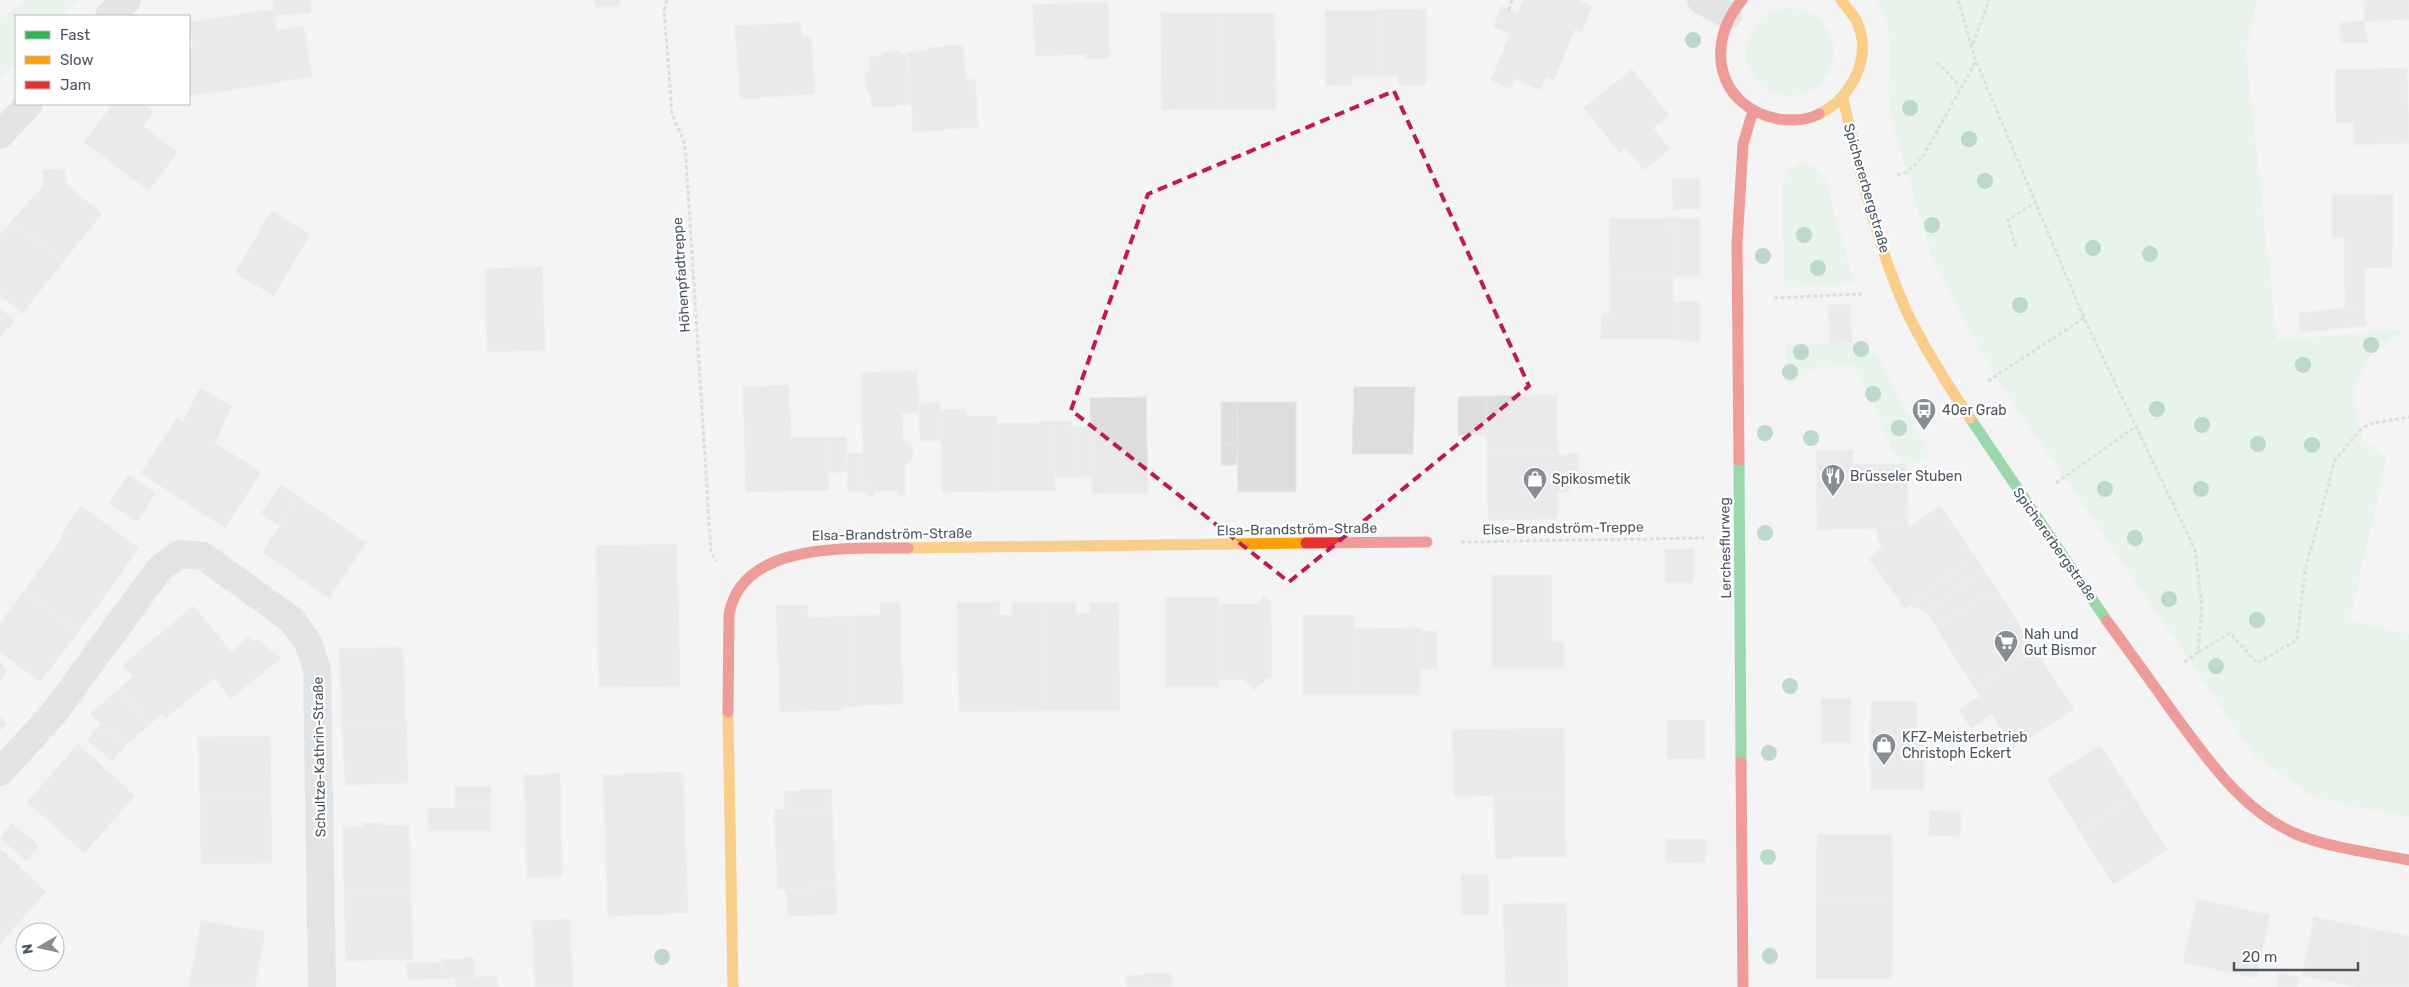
<svg xmlns="http://www.w3.org/2000/svg" width="2409" height="987" viewBox="0 0 2409 987" font-family="Rubik,sans-serif">
  <rect width="100%" height="100%" fill="#f4f4f4"/>
  <!-- green -->
  <g fill="#d9f2e3">
    <polygon points="26,0 77,0 61,16 16,16 16,61 0,78 0,19"/>
    <polygon points="1876,0 2257,0 2246,51 2277,340 2407,329 2372,354 2355,385 2356,418 2364,441 2387,458 2350,620 2409,634 2409,817 2351,806 2312,796 2255,757 1995,376 1933,261 1893,126 1888,90 1891,52 1887,20"/>
    <circle cx="1790" cy="52" r="44"/>
    <polygon points="1800,162 1815,166 1826,181 1854,283 1784,288 1782,189 1787,171"/>
    <polygon points="1852,342 1866,345 1877,356 1931,457 1907,464 1893,452 1868,391 1851,365 1818,368 1787,386 1786,345"/>
  </g>
  <!-- building -->
  <g fill="#ddddde" stroke="#e5e6e7">
    <polygon points="273,0 310,0 311,13 275,15"/>
    <polygon points="595,0 620,0 620,6 596,7"/>
    <polygon points="1523,0 1578,0 1592,6 1582,33 1575,29 1554,80 1546,77 1541,90 1515,79 1511,89 1491,80 1510,34 1493,27 1502,6 1518,13"/>
    <polygon points="2364,0 2409,0 2409,19 2365,21"/>
    <polygon points="1108,2 1110,58 1086,59 1086,54 1035,56 1033,5"/>
    <polygon points="274,9 277,30 304,26 312,77 189,96 189,49 193,48 189,22"/>
    <polygon points="1426,9 1426,85 1398,85 1398,76 1377,76 1376,10"/>
    <polygon points="1325,10 1376,10 1377,76 1352,76 1352,85 1326,86"/>
    <polygon points="1161,13 1221,13 1222,109 1162,110"/>
    <polygon points="1221,13 1275,13 1276,109 1222,109"/>
    <polygon points="2365,21 2367,42 2341,43 2340,23"/>
    <polygon points="801,22 802,36 811,36 815,94 740,99 735,26"/>
    <polygon points="963,45 966,80 975,79 978,127 913,132 908,52 928,51 927,48"/>
    <polygon points="900,51 900,55 907,55 911,105 872,107 871,93 867,93 865,72 870,72 869,57 883,56 883,52"/>
    <polygon points="2407,68 2409,143 2354,145 2354,122 2336,122 2335,70"/>
    <polygon points="1632,69 1669,115 1653,128 1670,149 1644,170 1626,148 1620,153 1584,108"/>
    <polygon points="113,104 143,104 153,112 143,126 177,152 149,191 84,142"/>
    <polygon points="65,169 66,184 102,214 63,262 12,221 44,185 42,170"/>
    <polygon points="1700,178 1700,209 1673,210 1672,179"/>
    <polygon points="2393,194 2392,267 2365,268 2365,306 2345,307 2344,237 2332,237 2332,195"/>
    <polygon points="271,211 310,234 274,296 235,273"/>
    <polygon points="1609,218 1672,218 1673,277 1610,277"/>
    <polygon points="1672,218 1700,218 1700,276 1673,277"/>
    <polygon points="12,221 63,262 22,314 0,295 0,235"/>
    <polygon points="542,267 545,350 487,352 485,269"/>
    <polygon points="1610,277 1673,277 1673,339 1601,339 1602,313 1610,313"/>
    <polygon points="1673,302 1700,302 1700,342 1673,339"/>
    <polygon points="1850,304 1852,342 1830,344 1828,305"/>
    <polygon points="2365,306 2366,326 2300,332 2298,313"/>
    <polygon points="0,308 15,321 0,337"/>
    <polygon points="917,371 919,412 902,413 903,440 910,443 914,453 910,462 905,464 905,490 904,494 898,497 897,490 874,491 874,497 871,497 864,491 861,373"/>
    <polygon points="789,385 791,438 827,438 829,490 746,492 743,387"/>
    <polygon points="1354,387 1415,387 1413,454 1352,454"/>
    <polygon points="200,388 232,406 215,443 261,472 225,528 141,473 177,418 183,422"/>
    <polygon points="1557,395 1558,454 1487,456 1486,396"/>
    <polygon points="1486,396 1487,435 1458,435 1458,397"/>
    <polygon points="1146,397 1148,493 1092,494 1090,398"/>
    <polygon points="1221,402 1237,402 1238,443 1221,444"/>
    <polygon points="1237,402 1296,402 1296,492 1238,492"/>
    <polygon points="940,403 941,441 920,441 919,404"/>
    <polygon points="966,409 966,416 997,416 999,491 942,492 941,410"/>
    <polygon points="1072,421 1073,477 1055,477 1054,422"/>
    <polygon points="1054,422 1055,490 999,491 998,423"/>
    <polygon points="1072,427 1090,427 1091,476 1073,477"/>
    <polygon points="846,437 847,472 828,473 827,438"/>
    <polygon points="1238,443 1237,465 1221,465 1221,444"/>
    <polygon points="1853,450 1853,464 1907,464 1908,528 1817,530 1816,451"/>
    <polygon points="863,453 864,491 848,492 847,454"/>
    <polygon points="1579,454 1579,481 1569,481 1569,492 1558,492 1558,519 1488,520 1487,456"/>
    <polygon points="128,475 156,493 137,522 109,504"/>
    <polygon points="281,485 299,497 280,526 261,513"/>
    <polygon points="299,497 366,543 329,598 262,552"/>
    <polygon points="81,506 139,548 78,633 24,591 64,536 61,534"/>
    <polygon points="1940,506 1975,556 1905,608 1868,558 1882,548 1878,540 1877,528 1908,528"/>
    <polygon points="677,544 680,686 599,687 596,546"/>
    <polygon points="1694,549 1694,583 1665,583 1665,550"/>
    <polygon points="1975,556 1984,570 1926,612 1909,605"/>
    <polygon points="1984,570 1996,588 1936,627 1926,612"/>
    <polygon points="1492,575 1552,575 1552,642 1564,642 1564,668 1492,668"/>
    <polygon points="1996,588 2035,650 1975,689 1936,627"/>
    <polygon points="24,591 78,633 40,682 0,652 0,623"/>
    <polygon points="1264,595 1271,603 1272,678 1267,679 1254,690 1244,679 1219,680 1219,604 1257,604"/>
    <polygon points="1165,598 1218,598 1219,687 1166,687"/>
    <polygon points="900,602 903,704 854,706 852,616 880,615 880,603"/>
    <polygon points="957,602 1000,602 1000,615 1012,615 1012,603 1043,603 1043,711 959,712"/>
    <polygon points="1043,603 1076,603 1076,614 1090,614 1090,603 1118,603 1120,711 1043,711"/>
    <polygon points="807,605 808,618 852,616 854,706 841,707 841,710 780,712 776,606"/>
    <polygon points="193,606 232,652 248,637 254,642 256,639 281,658 231,699 214,678 166,718 162,714 149,725 119,689 133,676 123,665"/>
    <rect x="1303" y="615" width="51" height="80"/>
    <polygon points="1420,628 1420,695 1354,695 1354,629"/>
    <polygon points="1419,631 1437,631 1437,669 1420,669"/>
    <polygon points="403,647 406,720 342,722 339,649"/>
    <polygon points="2035,650 2074,709 2013,748 1992,714 1971,728 1959,710 1980,696 1975,689"/>
    <polygon points="0,663 8,671 0,680"/>
    <polygon points="119,689 149,725 126,745 90,714"/>
    <polygon points="1821,698 1851,698 1851,743 1822,743"/>
    <polygon points="1871,702 1917,702 1917,743 1870,743"/>
    <polygon points="0,717 7,723 0,731"/>
    <polygon points="406,720 408,783 345,785 342,722"/>
    <polygon points="1667,720 1705,720 1705,758 1666,759"/>
    <polygon points="101,724 126,745 112,761 87,740"/>
    <polygon points="1564,728 1565,795 1454,796 1452,730"/>
    <polygon points="270,736 271,798 200,799 198,737"/>
    <polygon points="1870,743 1924,743 1924,789 1871,789"/>
    <polygon points="78,744 135,796 84,853 27,802"/>
    <polygon points="2100,745 2134,797 2080,832 2047,779"/>
    <polygon points="683,772 688,913 608,916 603,775"/>
    <polygon points="560,774 562,876 527,877 524,775"/>
    <rect x="455" y="786" width="36" height="22"/>
    <polygon points="831,789 832,808 785,810 784,791"/>
    <polygon points="1565,795 1566,857 1495,858 1494,796"/>
    <polygon points="2134,797 2167,850 2113,884 2080,832"/>
    <polygon points="271,798 272,863 201,864 200,799"/>
    <rect x="428" y="808" width="63" height="23"/>
    <polygon points="832,808 836,887 778,890 774,810"/>
    <polygon points="1930,811 1961,812 1960,836 1929,835"/>
    <polygon points="383,822 383,826 409,825 411,893 344,895 343,828 363,827 363,823"/>
    <polygon points="12,823 39,846 26,861 0,838"/>
    <polygon points="1817,834 1892,834 1893,901 1816,901"/>
    <polygon points="1666,839 1706,839 1706,862 1666,863"/>
    <polygon points="0,848 46,892 0,944"/>
    <polygon points="1461,875 1488,875 1489,914 1462,914"/>
    <polygon points="836,887 837,914 788,916 786,889"/>
    <polygon points="411,893 413,959 346,961 344,895"/>
    <polygon points="2197,899 2270,915 2256,978 2183,962"/>
    <polygon points="1816,901 1893,901 1892,979 1816,978"/>
    <polygon points="1566,902 1568,987 1506,987 1503,904"/>
    <polygon points="2314,917 2369,928 2357,987 2302,976"/>
    <polygon points="570,919 573,987 535,987 532,921"/>
    <polygon points="201,920 265,932 255,987 189,987"/>
    <polygon points="2369,928 2409,936 2409,987 2357,987"/>
    <polygon points="474,958 474,977 442,978 442,959"/>
    <polygon points="441,962 442,978 408,980 406,963"/>
    <polygon points="1172,973 1172,987 1148,987 1147,974"/>
    <polygon points="2279,973 2299,977 2297,987 2277,987"/>
    <polygon points="1147,974 1148,987 1127,987 1126,976"/>
    <polygon points="497,976 498,987 456,987 455,978"/>
  </g>
  <g fill="none" stroke-linecap="round" stroke-linejoin="round">
    <!-- path -->
    <g stroke="#bcc7c4" stroke-width="3" stroke-dasharray="4 2.5" stroke-linecap="butt">
      <polyline points="667,0 664,10 672,114 685,144 711,552 717,562"/>
      <polyline points="1958,0 1976,61 2084,318 2195,550 2202,605 2198,652 2182,664"/>
      <polyline points="1509,10 1512,0"/>
      <polyline points="1973,44 1989,0"/>
      <polyline points="1937,62 1960,86"/>
      <polyline points="1897,175 1907,172 1922,158 1976,61"/>
      <polyline points="2016,247 2008,220 2035,203"/>
      <polyline points="1774,298 1862,294"/>
      <polyline points="1988,381 2084,318"/>
      <polyline points="2056,483 2135,427"/>
      <polyline points="1461,542 1704,538"/>
      <polyline points="2199,652 2230,633 2257,663 2297,640 2305,571 2335,460 2362,428 2373,423 2409,417"/>
    </g>
    <!-- street -->
    <g stroke="#ced0d2" stroke-width="28">
      <polyline points="1701,0 1728,15"/>
      <polyline points="109,16 127,0"/>
      <polyline points="0,135 29,104"/>
      <polyline points="0,772 54,713 160,568 180,554 203,556 292,620 308,643 317,669 322,987"/>
    </g>
    <!-- fast -->
    <g stroke="#30b455" stroke-width="11">
      <polyline points="1970,418 2107,621"/>
      <polyline points="1739,460 1741,762"/>
    </g>
    <!-- slow -->
    <g stroke="#ff9f0a" stroke-width="11">
      <path d="M1843 99C1860 171 1876 243 1906 310 1924 348 1947 384 1970 418"/>
      <path d="M1819 114C1851 98 1873 58 1857 22 1853 14 1846 7 1841 0"/>
      <polyline points="908,548 1306,543"/>
      <polyline points="728,712 733,987"/>
    </g>
    <!-- jam -->
    <g stroke="#e5322d" stroke-width="11">
      <path d="M1742 0C1704 44 1717 107 1778 119 1792 121 1806 121 1819 114"/>
      <polyline points="1739,460 1737,244 1743,144 1753,111"/>
      <polyline points="1306,543 1427,542"/>
      <path d="M2107 621C2130 652 2152 683 2174 714 2209 761 2244 814 2301 836 2336 849 2373 853 2409 860"/>
      <path d="M728 712 729 615C741 540 853 549 908 548"/>
      <polyline points="1741,762 1743,987"/>
    </g>
  </g>
  <!-- trees -->
  <g fill="#7ab899">
    <circle cx="1693" cy="40" r="8"/>
    <circle cx="1910" cy="108" r="8"/>
    <circle cx="1969" cy="139" r="8"/>
    <circle cx="1985" cy="181" r="8"/>
    <circle cx="1932" cy="225" r="8"/>
    <circle cx="1804" cy="235" r="8"/>
    <circle cx="2093" cy="248" r="8"/>
    <circle cx="2150" cy="254" r="8"/>
    <circle cx="1763" cy="256" r="8"/>
    <circle cx="1818" cy="268" r="8"/>
    <circle cx="2020" cy="305" r="8"/>
    <circle cx="2371" cy="345" r="8"/>
    <circle cx="1861" cy="349" r="8"/>
    <circle cx="1801" cy="352" r="8"/>
    <circle cx="2303" cy="365" r="8"/>
    <circle cx="1790" cy="372" r="8"/>
    <circle cx="1873" cy="394" r="8"/>
    <circle cx="2157" cy="409" r="8"/>
    <circle cx="2202" cy="425" r="8"/>
    <circle cx="1899" cy="428" r="8"/>
    <circle cx="1765" cy="433" r="8"/>
    <circle cx="1811" cy="438" r="8"/>
    <circle cx="2258" cy="444" r="8"/>
    <circle cx="2312" cy="445" r="8"/>
    <circle cx="2105" cy="489" r="8"/>
    <circle cx="2201" cy="489" r="8"/>
    <circle cx="1765" cy="533" r="8"/>
    <circle cx="2135" cy="538" r="8"/>
    <circle cx="2169" cy="599" r="8"/>
    <circle cx="2257" cy="620" r="8"/>
    <circle cx="2216" cy="666" r="8"/>
    <circle cx="1790" cy="686" r="8"/>
    <circle cx="1769" cy="753" r="8"/>
    <circle cx="1768" cy="857" r="8"/>
    <circle cx="1770" cy="956" r="8"/>
    <circle cx="662" cy="957" r="8"/>
  </g>
  <!-- marked area -->
  <path d="M0 0H2409V987H0ZM1394 91 1529 386 1289 582 1071 410 1148 194Z" fill="#f4f4f4" fill-opacity=".55" fill-rule="evenodd"/>
  <path fill="none" stroke="#c2185b" stroke-width="4" stroke-dasharray="10 6" stroke-linejoin="round" d="M1394 91 1529 386 1289 582 1071 410 1148 194Z"/>
  <!-- icons -->
  <defs>
    <symbol id="bus-pin" viewBox="-11 -11 22 30"><path d="M0 17L-7.5 6A9.5 9.5 0 1 1 7.5 6Z" fill="#868d94" stroke="#fff"/><path d="M-5-6H5V4H4V6H2V4H-2V6H-4V4H-5ZM-3.5-4V0h7V-4ZM-3.5 1.2v1.5H-2V1.2ZM2 1.2v1.5H3.5V1.2Z" fill="#fff"/></symbol>
    <symbol id="restaurant-pin" viewBox="-11 -11 22 30"><path d="M0 17L-7.5 6A9.5 9.5 0 1 1 7.5 6Z" fill="#868d94" stroke="#fff"/><path d="M-5-6h1v4h1v-4h1v4h1v-4h1v5L-1.5 .5V6h-2V.5L-5-1ZM5-6V6H3V1.5H1.5Q1.5-4 5-6Z" fill="#fff"/></symbol>
    <symbol id="shop-pin" viewBox="-11 -11 22 30"><path d="M0 17L-7.5 6A9.5 9.5 0 1 1 7.5 6Z" fill="#868d94" stroke="#fff"/><path d="M-5-2.5h2.3a2.7 3.5 0 0 1 5.4 0H5L5.5 6h-11ZM-1.5-2.5h3a1.5 2.3 0 0 0-3 0Z" fill="#fff"/></symbol>
    <symbol id="supermarket-pin" viewBox="-11 -11 22 30"><path d="M0 17L-7.5 6A9.5 9.5 0 1 1 7.5 6Z" fill="#868d94" stroke="#fff"/><path d="M-6-5.5h2.5l.6 2H6L4.5 2H-2.5L-4.4-4H-6ZM-1.5 3.2a1.3 1.3 0 1 0 .1 0ZM3 3.2a1.3 1.3 0 1 0 .1 0Z" fill="#fff"/></symbol>
  </defs>
  <g fill-rule="evenodd">
    <use href="#bus-pin" x="1910" y="396" width="28" height="38"/>
    <use href="#restaurant-pin" x="1819" y="462" width="28" height="38"/>
    <use href="#shop-pin" x="1521" y="465" width="28" height="38"/>
    <use href="#supermarket-pin" x="1992" y="628" width="28" height="38"/>
    <use href="#shop-pin" x="1870" y="731" width="28" height="38"/>
  </g>
  <g text-anchor="middle" stroke-width="4.5" stroke-linejoin="round" paint-order="stroke">
    <!-- street labels -->
    <g font-size="14" fill="#4a5661" stroke="#fff">
      <text transform="translate(1867 188) rotate(74)" y="5">Spichererbergstraße</text>
      <text transform="translate(681 275) rotate(-94)" y="5">Höhenpfadtreppe</text>
      <text transform="translate(1563 528) rotate(-1)" y="5">Else-Brandström-Treppe</text>
      <text transform="translate(1297 529) rotate(-1)" y="5">Elsa-Brandström-Straße</text>
      <text transform="translate(892 534) rotate(-1)" y="5">Elsa-Brandström-Straße</text>
      <text transform="translate(2055 544) rotate(55)" y="5">Spichererbergstraße</text>
      <text transform="translate(1725 548) rotate(-91)" y="5">Lerchesflurweg</text>
      <text transform="translate(319 757) rotate(-91)" y="5">Schultze-Kathrin-Straße</text>
    </g>
    <!-- poi labels -->
    <g font-size="14" fill="#4a5661" stroke="#fff" text-anchor="start">
      <text x="1942" y="415">40er Grab</text>
      <text x="1850" y="481">Brüsseler Stuben</text>
      <text x="1552" y="484">Spikosmetik</text>
      <text x="2024" y="639">Nah und<tspan x="2024" dy="16">Gut Bismor</tspan></text>
      <text x="1902" y="742">KFZ-Meisterbetrieb<tspan x="1902" dy="16">Christoph Eckert</tspan></text>
    </g>
  </g>
  <!-- legend -->
  <rect x="15" y="15" width="175" height="90" fill="#ffffff" stroke="#b7bbc0"/>
  <rect x="25" y="31" width="25" height="8" fill="#30b455" stroke="#b7bbc0"/>
  <text x="60" y="40" font-size="15" fill="#4a5661">Fast</text>
  <rect x="25" y="56" width="25" height="8" fill="#ff9f0a" stroke="#b7bbc0"/>
  <text x="60" y="65" font-size="15" fill="#4a5661">Slow</text>
  <rect x="25" y="81" width="25" height="8" fill="#e5322d" stroke="#b7bbc0"/>
  <text x="60" y="90" font-size="15" fill="#4a5661">Jam</text>
  <!-- north arrow -->
  <g transform="translate(40 947) rotate(261)"><circle r="24" fill="#ffffff" stroke="#b7bbc0"/>
  <path d="M0-4L9 19L0 12L-9 19Z" fill="#868d94"/>
  <text y="-8" font-size="14" font-weight="bold" text-anchor="middle" fill="#4a5661">N</text>
  </g>
  <!-- scale -->
  <path d="M2234 962v8h124v-8" fill="none" stroke="#4a5661" stroke-width="2.5"/>
  <text x="2242" y="962" font-size="15" fill="#4a5661" stroke="#ffffff" stroke-width="4" paint-order="stroke">20 m</text>
</svg>
